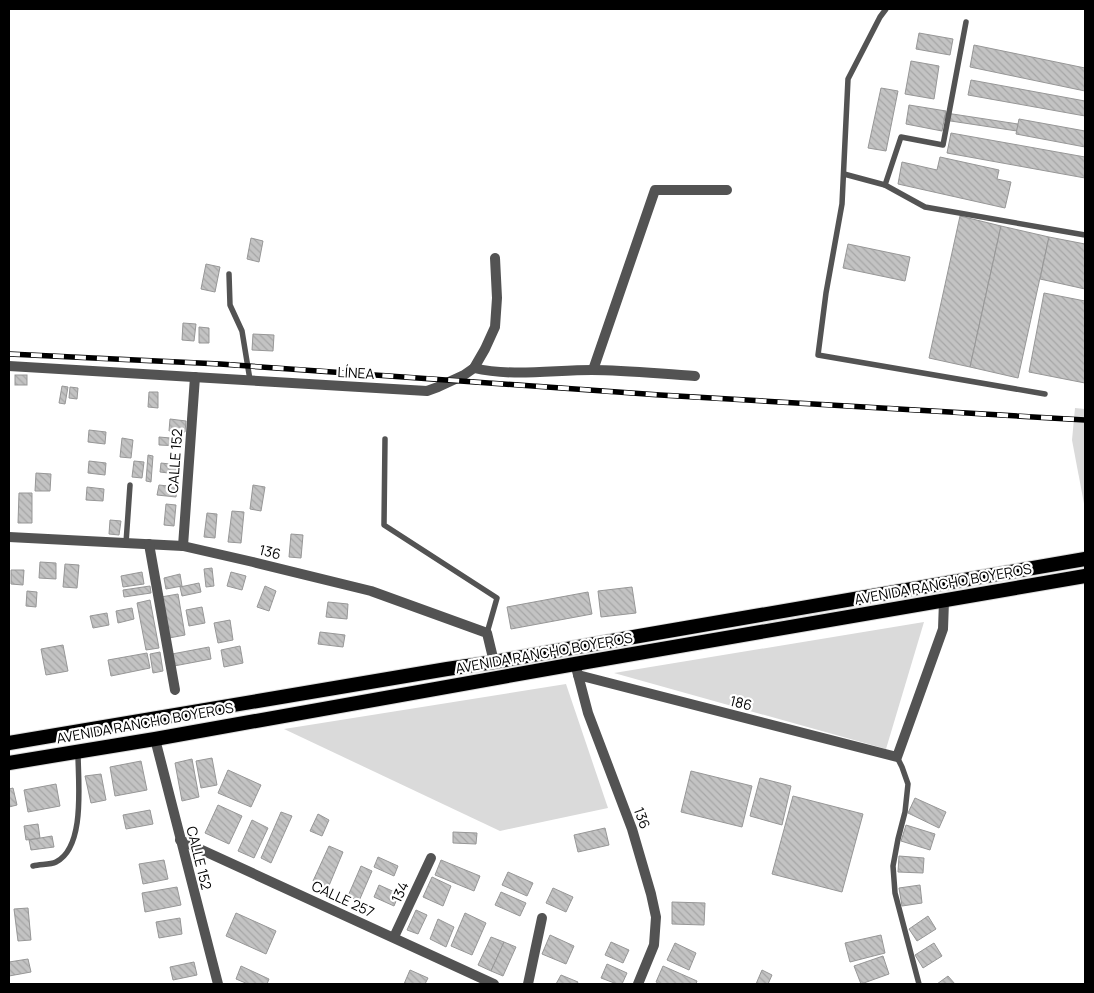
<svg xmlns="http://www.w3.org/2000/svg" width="1094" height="993" viewBox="0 0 1094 993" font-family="Manrope,sans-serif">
  <defs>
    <pattern id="building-back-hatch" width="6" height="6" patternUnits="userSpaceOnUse" patternTransform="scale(1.25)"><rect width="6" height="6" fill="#c3c3c3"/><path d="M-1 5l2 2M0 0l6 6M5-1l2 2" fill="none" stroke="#a6a6a6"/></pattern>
  </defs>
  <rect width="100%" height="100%" fill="#fff"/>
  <!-- grass -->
  <g fill="#dadada">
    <polygon points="1075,408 1085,409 1085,509 1072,440"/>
    <polygon points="924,622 886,749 614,673"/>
    <polygon points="566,684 608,808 500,831 284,729"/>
  </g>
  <!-- building -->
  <g fill="url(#building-back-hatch)" stroke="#979797">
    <polygon points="919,33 953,39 950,55 916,49"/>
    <polygon points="974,45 1085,68 1085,91 970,67"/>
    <polygon points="911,61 939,66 934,99 905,94"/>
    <polygon points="971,80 1085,101 1085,116 968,95"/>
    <polygon points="881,88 898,91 886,151 868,148"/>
    <polygon points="909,105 946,111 942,131 906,124"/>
    <polygon points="946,113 1018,124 1017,131 944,120"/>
    <polygon points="1019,119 1085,131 1085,147 1016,134"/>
    <polygon points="951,133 1085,157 1085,178 947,153"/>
    <polygon points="940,157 999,170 997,179 1011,182 1005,208 898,184 902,162 937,170"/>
    <polygon points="960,216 1001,226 970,367 929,358"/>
    <polygon points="1001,226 1049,237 1018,378 970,367"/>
    <polygon points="1049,237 1085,244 1085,289 1040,279"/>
    <polygon points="251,238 263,241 259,262 247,259"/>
    <polygon points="848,244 910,257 905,281 843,268"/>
    <polygon points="206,264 220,267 215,292 201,289"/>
    <polygon points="1044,293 1085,301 1085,383 1029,372"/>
    <polygon points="183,323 196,324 194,341 182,340"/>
    <polygon points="199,327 209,328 209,343 199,343"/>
    <polygon points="253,334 274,335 273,351 252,350"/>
    <rect x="15" y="375" width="12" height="10"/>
    <polygon points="62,386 68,387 65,404 59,403"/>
    <polygon points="70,387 78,388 77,399 69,398"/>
    <polygon points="149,392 158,392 158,408 148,407"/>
    <polygon points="170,419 186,421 185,432 169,431"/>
    <polygon points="89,430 106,432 105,444 88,442"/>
    <polygon points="159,437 182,439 181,446 159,445"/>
    <polygon points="122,438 133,440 131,458 120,457"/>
    <polygon points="148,455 153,456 151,482 146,481"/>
    <polygon points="89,461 106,463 105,475 88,473"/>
    <polygon points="134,461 144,462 142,478 132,477"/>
    <polygon points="161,463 178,465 177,474 160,472"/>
    <polygon points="36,473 51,474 50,491 35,491"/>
    <polygon points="159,485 177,487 176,497 157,495"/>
    <polygon points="253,485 265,487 261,511 250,509"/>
    <polygon points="87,487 104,489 103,501 86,500"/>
    <polygon points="19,493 32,493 32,523 18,523"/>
    <polygon points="166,504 176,505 174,526 164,525"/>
    <polygon points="232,511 244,512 241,543 228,542"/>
    <polygon points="207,513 217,514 215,538 204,537"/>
    <polygon points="110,520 121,521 119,535 109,534"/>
    <polygon points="291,534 303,535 301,558 289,557"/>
    <polygon points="40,562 56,563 56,579 39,578"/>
    <polygon points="65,564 79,565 77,588 63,587"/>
    <polygon points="212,568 214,586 206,587 204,569"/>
    <polygon points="11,570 24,570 23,585 11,584"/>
    <polygon points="142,572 144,584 123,587 121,576"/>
    <polygon points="231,572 246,576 242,590 227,586"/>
    <polygon points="180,574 182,586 166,589 164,578"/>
    <polygon points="199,583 201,592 182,596 180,587"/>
    <polygon points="150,586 151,593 124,597 123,590"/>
    <polygon points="265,586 276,591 269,611 257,607"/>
    <polygon points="632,587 636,613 601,617 598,591"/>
    <polygon points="27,591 37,592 36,607 26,606"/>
    <polygon points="588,592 592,614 511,629 507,607"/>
    <polygon points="178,594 185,635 169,638 161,597"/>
    <polygon points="150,600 159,648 146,650 137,603"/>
    <polygon points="328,602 348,604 347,619 326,617"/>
    <polygon points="202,607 205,623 189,626 186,610"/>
    <polygon points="132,608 134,619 118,623 116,611"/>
    <polygon points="107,613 109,625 93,628 90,616"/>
    <polygon points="230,620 233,640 218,643 214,623"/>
    <polygon points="320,632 345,635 343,647 318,644"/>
    <polygon points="63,645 68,671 46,675 41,649"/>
    <polygon points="240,646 243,663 224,667 221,650"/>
    <polygon points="209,647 211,659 174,666 172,654"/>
    <polygon points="160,652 163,671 153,673 150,654"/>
    <polygon points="147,653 150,668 111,676 108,660"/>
    <polygon points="212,758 217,785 201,788 196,761"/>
    <polygon points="192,759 199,797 182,801 175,763"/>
    <polygon points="141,761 147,790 115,796 110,767"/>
    <polygon points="228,770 261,785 251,807 218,793"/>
    <polygon points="691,771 752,786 742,827 681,812"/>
    <polygon points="101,774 106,800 91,803 85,776"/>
    <polygon points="760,778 791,786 782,825 750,816"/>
    <polygon points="56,784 60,806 28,812 24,790"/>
    <polygon points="13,788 17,805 9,807 9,789"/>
    <polygon points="793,796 863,814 842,892 772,874"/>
    <polygon points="915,798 946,812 939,828 908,813"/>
    <polygon points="218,805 242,816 229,844 205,833"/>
    <polygon points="150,810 153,824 126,829 123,815"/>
    <polygon points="281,812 292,816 271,863 261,858"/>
    <polygon points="318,814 329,820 322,836 310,831"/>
    <polygon points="252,820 268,828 254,858 238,851"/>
    <polygon points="38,824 40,838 26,840 24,826"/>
    <polygon points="906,825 935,834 930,850 901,841"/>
    <polygon points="605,828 609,845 578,852 574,835"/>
    <polygon points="453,832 477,833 476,844 453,843"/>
    <polygon points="52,836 54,847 31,850 29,840"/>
    <polygon points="329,846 343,852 328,888 313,881"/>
    <polygon points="899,856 924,858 923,873 898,872"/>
    <polygon points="378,857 398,866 394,876 374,867"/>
    <polygon points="164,860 168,879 143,884 139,864"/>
    <polygon points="441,860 480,876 474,891 435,875"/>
    <polygon points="361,866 372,871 359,901 348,896"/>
    <polygon points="508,872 533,883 527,896 502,885"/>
    <polygon points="432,877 451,886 443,906 423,897"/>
    <polygon points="379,885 399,894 394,906 374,897"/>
    <polygon points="920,885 922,903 902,906 899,888"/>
    <polygon points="177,887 181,905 145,912 142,893"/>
    <polygon points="553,888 573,897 566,912 546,903"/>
    <polygon points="501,892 526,903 520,916 495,905"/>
    <polygon points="672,902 705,903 704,925 672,924"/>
    <polygon points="28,908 31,940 18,941 14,909"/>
    <polygon points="416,910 427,915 418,934 407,930"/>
    <polygon points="236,913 276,931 266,954 226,936"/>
    <polygon points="465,913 486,923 472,955 451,946"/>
    <polygon points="928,916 936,929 917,941 909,929"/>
    <polygon points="180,918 182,934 159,938 156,922"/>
    <polygon points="438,919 454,927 446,947 430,939"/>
    <polygon points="550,935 574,946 566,964 542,954"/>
    <polygon points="881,935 885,953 850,962 845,943"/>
    <polygon points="491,937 504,942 491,971 478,965"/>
    <polygon points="504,942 516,947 503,976 491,971"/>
    <polygon points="611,942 629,950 623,963 605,955"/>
    <polygon points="675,943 696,953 689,970 667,960"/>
    <polygon points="934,943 942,956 923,968 915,955"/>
    <polygon points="883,956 889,974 861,984 854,966"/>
    <polygon points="28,959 31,972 9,976 9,962"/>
    <polygon points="194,962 197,975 173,980 170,967"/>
    <polygon points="607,964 627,973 622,984 617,984 601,978"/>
    <polygon points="241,966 269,979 267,984 248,984 236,979"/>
    <polygon points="663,966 697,981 696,984 660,984 656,982"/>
    <polygon points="410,970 428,978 425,984 404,984"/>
    <polygon points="762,970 772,975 768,984 756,984"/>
    <polygon points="561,975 578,982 577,984 556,984"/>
    <polygon points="948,976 955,984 937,984"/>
  </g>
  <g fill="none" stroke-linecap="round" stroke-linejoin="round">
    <defs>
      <g id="trunk">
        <polyline points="9,743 447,669 494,662 639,636 1085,559"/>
        <polyline points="9,763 155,739 575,664 1085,576"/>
      </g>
    </defs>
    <!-- trunk casing -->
    <use href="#trunk" stroke="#dbdbdb" stroke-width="16"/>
    <!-- service -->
    <g stroke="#535353" stroke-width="5.5">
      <polyline points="886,9 880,17 848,79 842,204 826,293 818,355 1045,394"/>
      <polyline points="844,174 885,185 925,207 1085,235"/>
      <polyline points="885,185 901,137 943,145 966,22"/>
      <polyline points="229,274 230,305 242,331 250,380"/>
      <polyline points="385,439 384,525 497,598 487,633"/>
      <polyline points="126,543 130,485"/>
      <polyline points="897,757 902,767 908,784 905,812 898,839 893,866 895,893 919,984"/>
      <path d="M33 866C40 864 50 865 56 862 86 847 78 781 78 753"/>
    </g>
    <!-- minor -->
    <g stroke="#535353" stroke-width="10">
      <polyline points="9,366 427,391 438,387 464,375 474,368 485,349 495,327 497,298 495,258"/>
      <path d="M474 368C512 377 553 370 592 370 626 370 661 374 695 376"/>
      <polyline points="593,370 655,190 727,190"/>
      <polyline points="9,537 183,546 253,562 371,591 487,633 494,662"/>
      <polyline points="149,544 175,690"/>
      <polyline points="183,546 195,377"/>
      <polyline points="577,671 588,713 632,829 651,894 656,917 654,945 638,984"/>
      <polyline points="578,675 897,757 943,629 944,601"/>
      <polyline points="155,739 218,984"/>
      <polyline points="180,840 494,984"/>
      <polyline points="394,937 431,858"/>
      <polyline points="528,984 542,918"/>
    </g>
    <!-- trunk -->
    <use href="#trunk" stroke="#000" stroke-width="14"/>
    <defs>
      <polyline id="rail" points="9,354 220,364 660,395 1085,420"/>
    </defs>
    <!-- rail casing -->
    <use href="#rail" stroke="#000" stroke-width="5.5"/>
    <!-- rail -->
    <use href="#rail" stroke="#fff" stroke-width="4" stroke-dasharray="11" stroke-linecap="butt"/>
  </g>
  <g text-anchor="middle" stroke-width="4.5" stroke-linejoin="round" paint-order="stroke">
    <!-- street labels -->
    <g font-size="14" fill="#000" stroke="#fff">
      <text transform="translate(356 373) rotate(3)" y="5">LÍNEA</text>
      <text transform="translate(175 461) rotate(-86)" y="5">CALLE 152</text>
      <text transform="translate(270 552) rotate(14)" y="5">136</text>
      <text transform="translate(943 584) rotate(-10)" y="5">AVENIDA RANCHO BOYEROS</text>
      <text transform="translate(544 653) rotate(-10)" y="5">AVENIDA RANCHO BOYEROS</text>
      <text transform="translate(741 703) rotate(14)" y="5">186</text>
      <text transform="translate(145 723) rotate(-10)" y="5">AVENIDA RANCHO BOYEROS</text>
      <text transform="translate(642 818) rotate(70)" y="5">136</text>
      <text transform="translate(199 858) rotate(76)" y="5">CALLE 152</text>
      <text transform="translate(400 892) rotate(-65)" y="5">134</text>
      <text transform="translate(343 899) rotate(25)" y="5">CALLE 257</text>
    </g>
  </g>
  <!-- border -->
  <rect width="1094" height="993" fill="none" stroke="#000000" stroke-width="20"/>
</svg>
